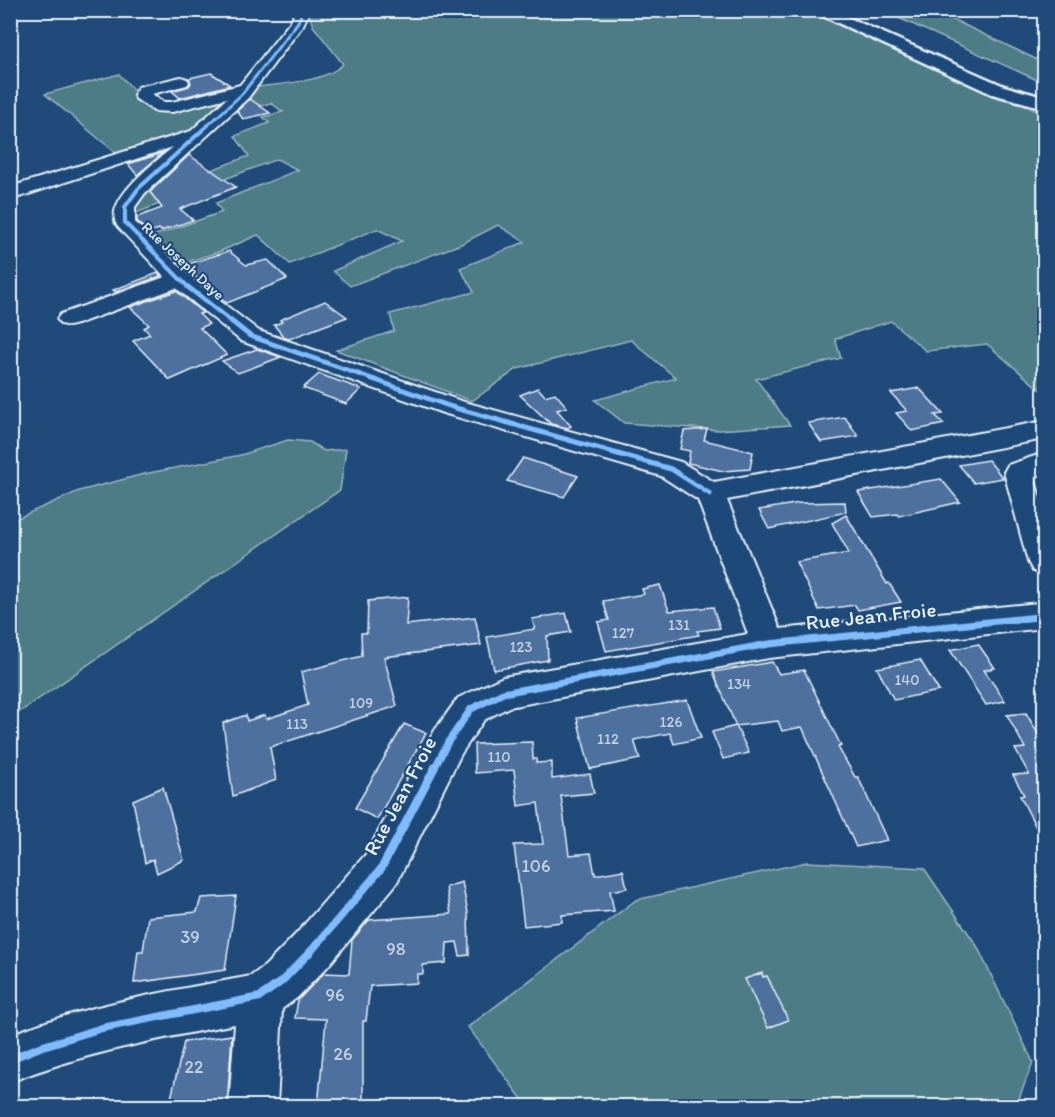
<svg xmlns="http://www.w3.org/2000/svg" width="1055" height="1117" viewBox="0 0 1055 1117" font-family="Itim,sans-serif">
  <rect width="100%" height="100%" fill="#1f4a7a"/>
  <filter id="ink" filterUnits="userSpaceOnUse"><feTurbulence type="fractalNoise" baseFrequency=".0167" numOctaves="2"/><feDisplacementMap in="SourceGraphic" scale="12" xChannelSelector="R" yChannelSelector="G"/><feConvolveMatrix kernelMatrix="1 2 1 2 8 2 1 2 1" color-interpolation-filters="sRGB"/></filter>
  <g filter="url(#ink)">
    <!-- green -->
    <g fill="#4e7c86" stroke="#9bb6bf" stroke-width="1.5">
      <path d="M308 11H810L1044 114V393L987 344 926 351 891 321 835 339 841 358 756 379 790 425 719 430 624 423 595 400 676 378 631 340 517 369 472 401 336 350 394 331 390 314 474 292 460 268 525 242 498 225 461 244 350 286 333 271 402 241 377 229 290 264 258 235 221 251 169 268 141 240 222 212 216 203 298 170 277 159 131 215 138 197 249 156 235 136 269 123 263 117 283 112 271 103 231 112 201 132 122 158 45 94 119 74 153 111C184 104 214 96 244 89 271 84 324 84 343 64L313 26Z"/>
      <polygon points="883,11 935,11 1044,63 1044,83"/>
      <polygon points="288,440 310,442 324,451 346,449 340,490 11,718 11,521 79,491 144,474 241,455"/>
      <polygon points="807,862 924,868 977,946 1033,1062 1016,1106 527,1106 468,1027 636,900"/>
    </g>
    <!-- building -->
    <g fill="#4e6f9f" stroke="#e8f1f8" stroke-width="1.5">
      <polygon points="211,73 230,85 180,98 172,91 189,86 191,83 189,78"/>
      <polygon points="250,99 270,113 243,119 237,111"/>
      <polygon points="163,153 137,175 128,164"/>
      <polygon points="189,155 236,187 180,209 193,220 161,231 159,229 149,233 137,221 137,217 162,208 150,192"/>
      <polygon points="229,251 246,265 268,260 287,279 227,303 182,266"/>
      <polygon points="158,273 161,276 115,292 113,290"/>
      <polygon points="176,291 203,313 199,314 209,324 200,328 227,355 170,380 133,341 150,334 144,328 149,325 130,307"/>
      <polygon points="325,301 347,317 289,339 284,337 274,325 282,322 280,320"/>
      <polygon points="257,349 281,357 238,373 222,361"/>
      <polygon points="319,374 361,389 346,404 303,388"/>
      <polygon points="538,388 545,396 555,393 567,407 557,410 571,426 568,428 551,424 520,395"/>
      <polygon points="919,388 943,414 935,415 944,424 912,431 896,413 907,411 891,393"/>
      <polygon points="845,417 858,436 821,442 808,423"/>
      <polygon points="707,429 704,440 753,452 750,469 723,471 688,463 690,451 680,449 684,431"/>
      <polygon points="523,458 578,476 564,497 507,481"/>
      <polygon points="988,460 1003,478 974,483 959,465"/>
      <polygon points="941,479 960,502 899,516 897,514 873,517 858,492"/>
      <polygon points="845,502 846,512 769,529 759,510 800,503"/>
      <polygon points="846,515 887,584 889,583 901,602 858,610 855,605 819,610 796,562 849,553 832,523"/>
      <polygon points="660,585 669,611 713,607 720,628 697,631 699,635 606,651 598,622 609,620 603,601 644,594 642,589"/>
      <polygon points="408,597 406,625 475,617 481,645 384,657 397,706 270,747 276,780 233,796 223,723 246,715 247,721 265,715 266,719 308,705 301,672 362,656 361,633 367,633 368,601"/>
      <polygon points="566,613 571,632 547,636 548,660 494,670 487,637 535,629 532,619"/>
      <polygon points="978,644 995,668 984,670 1005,701 986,705 950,650"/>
      <polygon points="920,660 939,691 894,700 877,668"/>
      <polygon points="772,662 779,674 804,670 841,746 838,747 855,777 858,777 887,840 856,847 802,727 782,731 778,721 736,726 713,672"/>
      <polygon points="687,700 701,738 674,744 670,733 634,740 640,759 590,769 577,718"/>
      <polygon points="1026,713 1044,744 1044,843 1020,796 1024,795 1013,775 1029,774 1015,749 1025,748 1007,715"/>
      <polygon points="404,724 426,733 377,819 355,808"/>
      <polygon points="736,726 749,753 723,759 712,732"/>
      <polygon points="532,742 533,759 536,759 536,763 552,762 552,779 590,774 594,793 561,796 569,855 591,853 595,875 623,870 627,888 610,891 614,911 562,915 562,922 524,926 514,845 543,844 538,803 518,806 514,770 475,773 474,744"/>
      <polygon points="163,787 184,860 157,873 153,859 145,863 133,800"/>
      <polygon points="462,882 468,913 469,955 460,956 457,942 447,943 446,963 423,965 423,974 417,974 417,983 370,986 366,1021 363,1021 363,1107 318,1107 326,1019 295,1018 298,1000 324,973 349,974 352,940 369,920 451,914 446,887"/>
      <polygon points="236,896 225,970 134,983 138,951 143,951 148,917 197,912 201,898"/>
      <polygon points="762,973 763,977 767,976 788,1020 768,1028 745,979"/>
      <polygon points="232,1035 227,1107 169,1107 184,1042"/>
    </g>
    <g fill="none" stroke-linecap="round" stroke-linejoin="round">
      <defs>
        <g id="minor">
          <path d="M296 10H310L303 25 248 98 145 193 135 207V222L198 284 259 331 461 401 681 462 714 482 1044 421V439L727 500 780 629 1038 603 1044 606V628L769 658 509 707 484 720 461 754 396 884 328 966 298 997 282 1009 277 1106H229L235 1024C158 1039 83 1053 10 1082V1035C88 1004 169 991 251 976L266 965 296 934 366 854 435 730 458 698 503 677 748 634 698 500 661 476 443 413 241 341 176 288 77 324 69 326 61 324 57 319 61 314 165 277 118 227C100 202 156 162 173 147L10 200V187L191 131 227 98 172 112 154 111 136 99 134 95 138 87 181 77 187 79 189 82 187 85 152 94 164 102H172L240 85 291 21Z"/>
          <polygon points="1044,453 1044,473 1034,477 1044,512 1044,574 1033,571 1028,562 1004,472 1008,465"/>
        </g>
        <polygon id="highway" points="810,10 831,10 1004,86 1043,97 1044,103 1037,106 992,94"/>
      </defs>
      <!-- minor casing -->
      <use href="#minor" stroke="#e8f1f8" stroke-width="4"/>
      <!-- highway casing -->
      <use href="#highway" stroke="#e8f1f8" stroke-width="5"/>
      <!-- minor -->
      <use href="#minor" fill="#1f4a7a" fill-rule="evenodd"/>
      <!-- highway -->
      <use href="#highway" fill="#1f4a7a" fill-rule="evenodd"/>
      <defs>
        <polyline id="cycleway-far4" points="206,127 242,94 298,22 303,10"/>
        <polyline id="cycleway-far3" points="190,289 125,223 125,207 138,189 208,125"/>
        <polyline id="cycleway-far2" points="188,287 250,336 452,407 671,469 710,494"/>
        <polyline id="cycleway-far1" points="434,769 448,742 471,709 503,693 769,644 1038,617"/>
        <polyline id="cycleway" points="10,1059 40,1047 102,1028 260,997 282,981 312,950 381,869 435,767"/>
      </defs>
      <!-- cycleway-far4 casing -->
      <use href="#cycleway-far4" stroke="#1f4a7a" stroke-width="4.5"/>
      <!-- cycleway-far3 casing -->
      <use href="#cycleway-far3" stroke="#1f4a7a" stroke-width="6"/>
      <!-- cycleway-far2 casing -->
      <use href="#cycleway-far2" stroke="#1f4a7a" stroke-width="8"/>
      <!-- cycleway-far1 casing -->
      <use href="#cycleway-far1" stroke="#1f4a7a" stroke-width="10"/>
      <!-- cycleway casing -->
      <use href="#cycleway" stroke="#1f4a7a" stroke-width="12"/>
      <!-- cycleway-far4 -->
      <use href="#cycleway-far4" stroke="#80bcff" stroke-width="3"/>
      <!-- cycleway-far3 -->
      <use href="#cycleway-far3" stroke="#80bcff" stroke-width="4"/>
      <!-- cycleway-far2 -->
      <use href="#cycleway-far2" stroke="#80bcff" stroke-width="5"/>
      <!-- cycleway-far1 -->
      <use href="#cycleway-far1" stroke="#80bcff" stroke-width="7"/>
      <!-- cycleway -->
      <use href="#cycleway" stroke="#80bcff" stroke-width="8"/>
    </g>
  </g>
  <g text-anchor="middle" stroke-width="4.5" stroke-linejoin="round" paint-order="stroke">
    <!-- far-street labels -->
    <g font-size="15" fill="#e8f1f8" stroke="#1f4a7a">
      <text transform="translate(183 261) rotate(43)" y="5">Rue Joseph Daye</text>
    </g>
    <!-- number labels -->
    <g font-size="15" fill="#c2d0e2">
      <text x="679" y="630">131</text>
      <text x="623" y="638">127</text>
      <text x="521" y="652">123</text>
      <text x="907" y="685">140</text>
      <text x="739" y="689">134</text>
      <text x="361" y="708">109</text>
      <text x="671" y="727">126</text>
      <text x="297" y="729">113</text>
      <text x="608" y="744">112</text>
      <text x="499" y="762">110</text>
    </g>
    <!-- near-number labels -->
    <g font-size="18" fill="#c2d0e2">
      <text x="536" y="872">106</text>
      <text x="190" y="943">39</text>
      <text x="396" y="955">98</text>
      <text x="335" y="1001">96</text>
      <text x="343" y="1060">26</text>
      <text x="194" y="1073">22</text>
    </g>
    <!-- near-street labels -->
    <g font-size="21" fill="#e8f1f8" stroke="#1f4a7a">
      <text transform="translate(871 616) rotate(-6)" y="7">Rue Jean Froie</text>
      <text transform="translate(400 796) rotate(-62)" y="7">Rue Jean Froie</text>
    </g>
  </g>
  <!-- margin -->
  <rect width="1055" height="1117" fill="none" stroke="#1f4a7a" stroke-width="36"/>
  <rect x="18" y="18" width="1019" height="1081" fill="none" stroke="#e8f1f8" stroke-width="2" filter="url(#ink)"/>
</svg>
